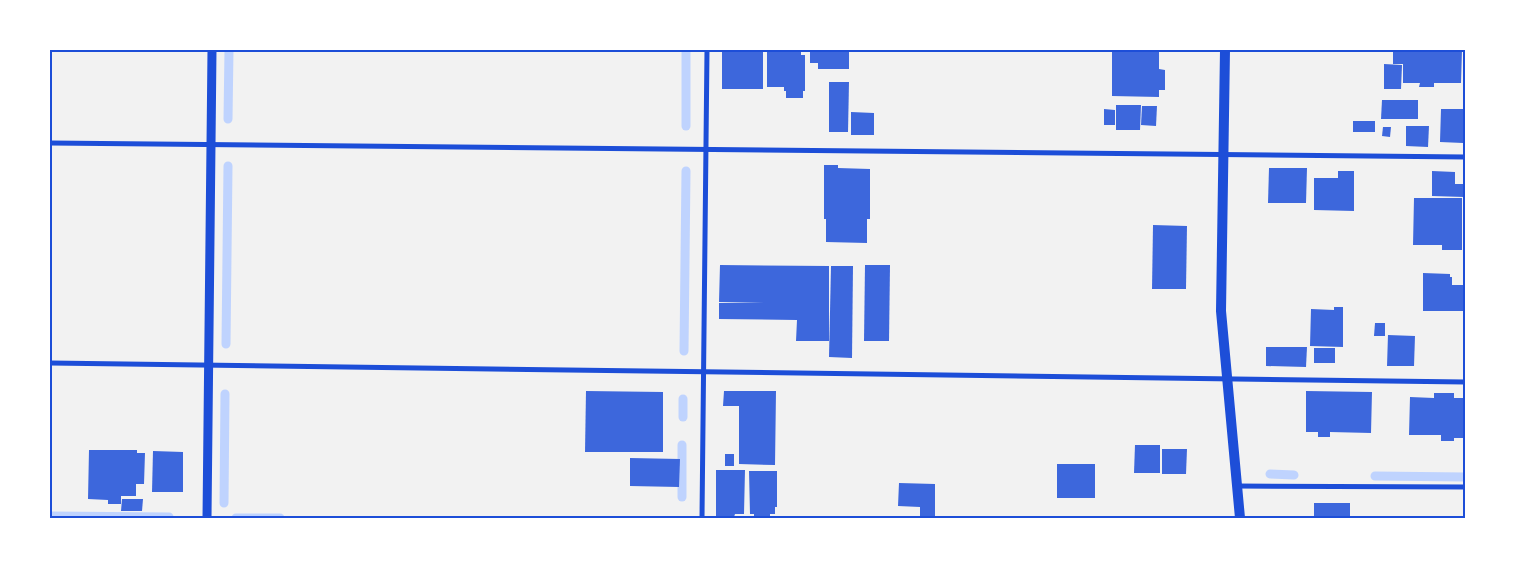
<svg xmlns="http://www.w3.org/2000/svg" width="1515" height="568" viewBox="0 0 1515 568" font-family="Barlow,sans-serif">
  <rect width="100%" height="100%" fill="#f2f2f2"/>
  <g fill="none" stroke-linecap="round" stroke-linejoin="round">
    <!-- stream -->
    <g stroke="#bfd3fe" stroke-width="9">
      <polyline points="228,119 229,50"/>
      <polyline points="686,126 686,50"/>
      <polyline points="226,344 228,166"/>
      <polyline points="684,351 686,171"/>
      <polyline points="683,399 683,417"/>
      <polyline points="1270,474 1294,475"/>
      <polyline points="1375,476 1465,477"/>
      <polyline points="682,497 682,445"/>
      <polyline points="224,503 225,394"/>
      <polyline points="50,516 169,517"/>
      <polyline points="236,518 280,518"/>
    </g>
  </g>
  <!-- building -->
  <g fill="#3d67dc">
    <rect x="722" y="50" width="41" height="39"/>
    <polygon points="767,50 801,50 801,55 805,55 805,91 803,91 803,98 786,98 786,91 784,91 784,87 767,87"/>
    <polygon points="810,50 849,50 849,69 818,69 818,63 810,63"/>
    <polygon points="1112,50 1159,50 1159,69 1165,70 1165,90 1159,90 1159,97 1112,96"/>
    <polygon points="1403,50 1462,50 1461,83 1434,83 1434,87 1419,87 1420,83 1403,83 1403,64 1393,64 1393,51"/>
    <polygon points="1384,64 1402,65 1401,89 1384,89"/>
    <polygon points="829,82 849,82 848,132 829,132"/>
    <polygon points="1382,100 1418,100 1418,119 1381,119"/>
    <polygon points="1116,105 1141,105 1140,130 1116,130"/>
    <polygon points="1142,106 1157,106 1156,126 1141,125"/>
    <polygon points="1104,109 1115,110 1115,125 1104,125"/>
    <polygon points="1441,109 1464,109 1463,143 1440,142"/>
    <polygon points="851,112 874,113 874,135 851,135"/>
    <rect x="1353" y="121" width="22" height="11"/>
    <polygon points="1406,126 1429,126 1428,147 1406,146"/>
    <polygon points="1383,127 1391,127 1390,137 1382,136"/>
    <polygon points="824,165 838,165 838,168 870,169 870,219 867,219 867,243 826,242 826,219 824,219"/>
    <polygon points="1269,168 1307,168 1306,203 1268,203"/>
    <polygon points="1338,171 1354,171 1354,211 1314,210 1314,178 1338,178"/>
    <polygon points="1432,171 1455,172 1455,184 1464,184 1464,197 1432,196"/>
    <polygon points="1414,198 1462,198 1462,250 1442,250 1442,245 1413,245"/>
    <polygon points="1153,225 1187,226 1186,289 1152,289"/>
    <polygon points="720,265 829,266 829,341 796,341 797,320 719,319 719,303 768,303 719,302"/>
    <polygon points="865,265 890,265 889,341 864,341"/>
    <polygon points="831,266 853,266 852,358 829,357"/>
    <polygon points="1423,273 1450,274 1450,277 1452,277 1452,285 1465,285 1465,311 1423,311"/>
    <polygon points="1334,307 1343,307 1343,347 1310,346 1311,309 1334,310"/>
    <polygon points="1375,323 1385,323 1385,336 1374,336"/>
    <polygon points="1388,335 1415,336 1414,366 1387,366"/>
    <polygon points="1266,347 1307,347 1306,367 1266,366"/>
    <rect x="1314" y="348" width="21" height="15"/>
    <polygon points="586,391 663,392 663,452 585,452"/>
    <polygon points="724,391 739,391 739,398 739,391 776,391 775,465 739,464 739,406 723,406"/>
    <polygon points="1306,391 1372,392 1371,433 1330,432 1330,437 1318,437 1318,432 1306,432"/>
    <polygon points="1434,393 1454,393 1454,398 1465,398 1465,438 1454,438 1454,441 1441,441 1441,435 1409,435 1410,397 1434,398"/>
    <polygon points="1135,445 1160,445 1160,473 1134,473"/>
    <polygon points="1162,449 1187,449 1186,474 1162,474"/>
    <polygon points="89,450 137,450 137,453 145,453 144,484 136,484 136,496 121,496 121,504 108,504 108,500 88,499"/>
    <polygon points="153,451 183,452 183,492 152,492"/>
    <rect x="725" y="454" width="9" height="12"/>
    <polygon points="630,458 680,459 679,487 630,486"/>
    <rect x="1057" y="464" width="38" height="34"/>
    <polygon points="716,470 745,470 744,514 735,514 734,517 716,517"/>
    <polygon points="749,471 777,471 777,507 775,507 775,514 770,514 770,518 754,518 754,514 750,514"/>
    <polygon points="899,483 935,484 935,518 920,518 920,507 898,506"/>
    <polygon points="122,499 143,499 142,511 121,511"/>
    <rect x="1314" y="503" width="36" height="15"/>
  </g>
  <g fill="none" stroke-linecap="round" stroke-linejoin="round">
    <!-- minor -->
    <g stroke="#1d4ed8" stroke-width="5">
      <polyline points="50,143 1465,157"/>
      <polyline points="50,363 1465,382"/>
      <polyline points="1237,486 1465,487"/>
      <polyline points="702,518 707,50"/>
    </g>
    <!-- tertiary -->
    <polyline stroke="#1d4ed8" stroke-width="9" points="207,518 212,50"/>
    <!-- secondary -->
    <polyline stroke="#1d4ed8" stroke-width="10" points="1225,50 1221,311 1240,518"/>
  </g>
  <!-- border -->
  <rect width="1515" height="568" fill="none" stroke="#ffffff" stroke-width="102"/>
  <rect x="51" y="51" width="1413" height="466" fill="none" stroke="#1d4ed8" stroke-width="2"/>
</svg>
